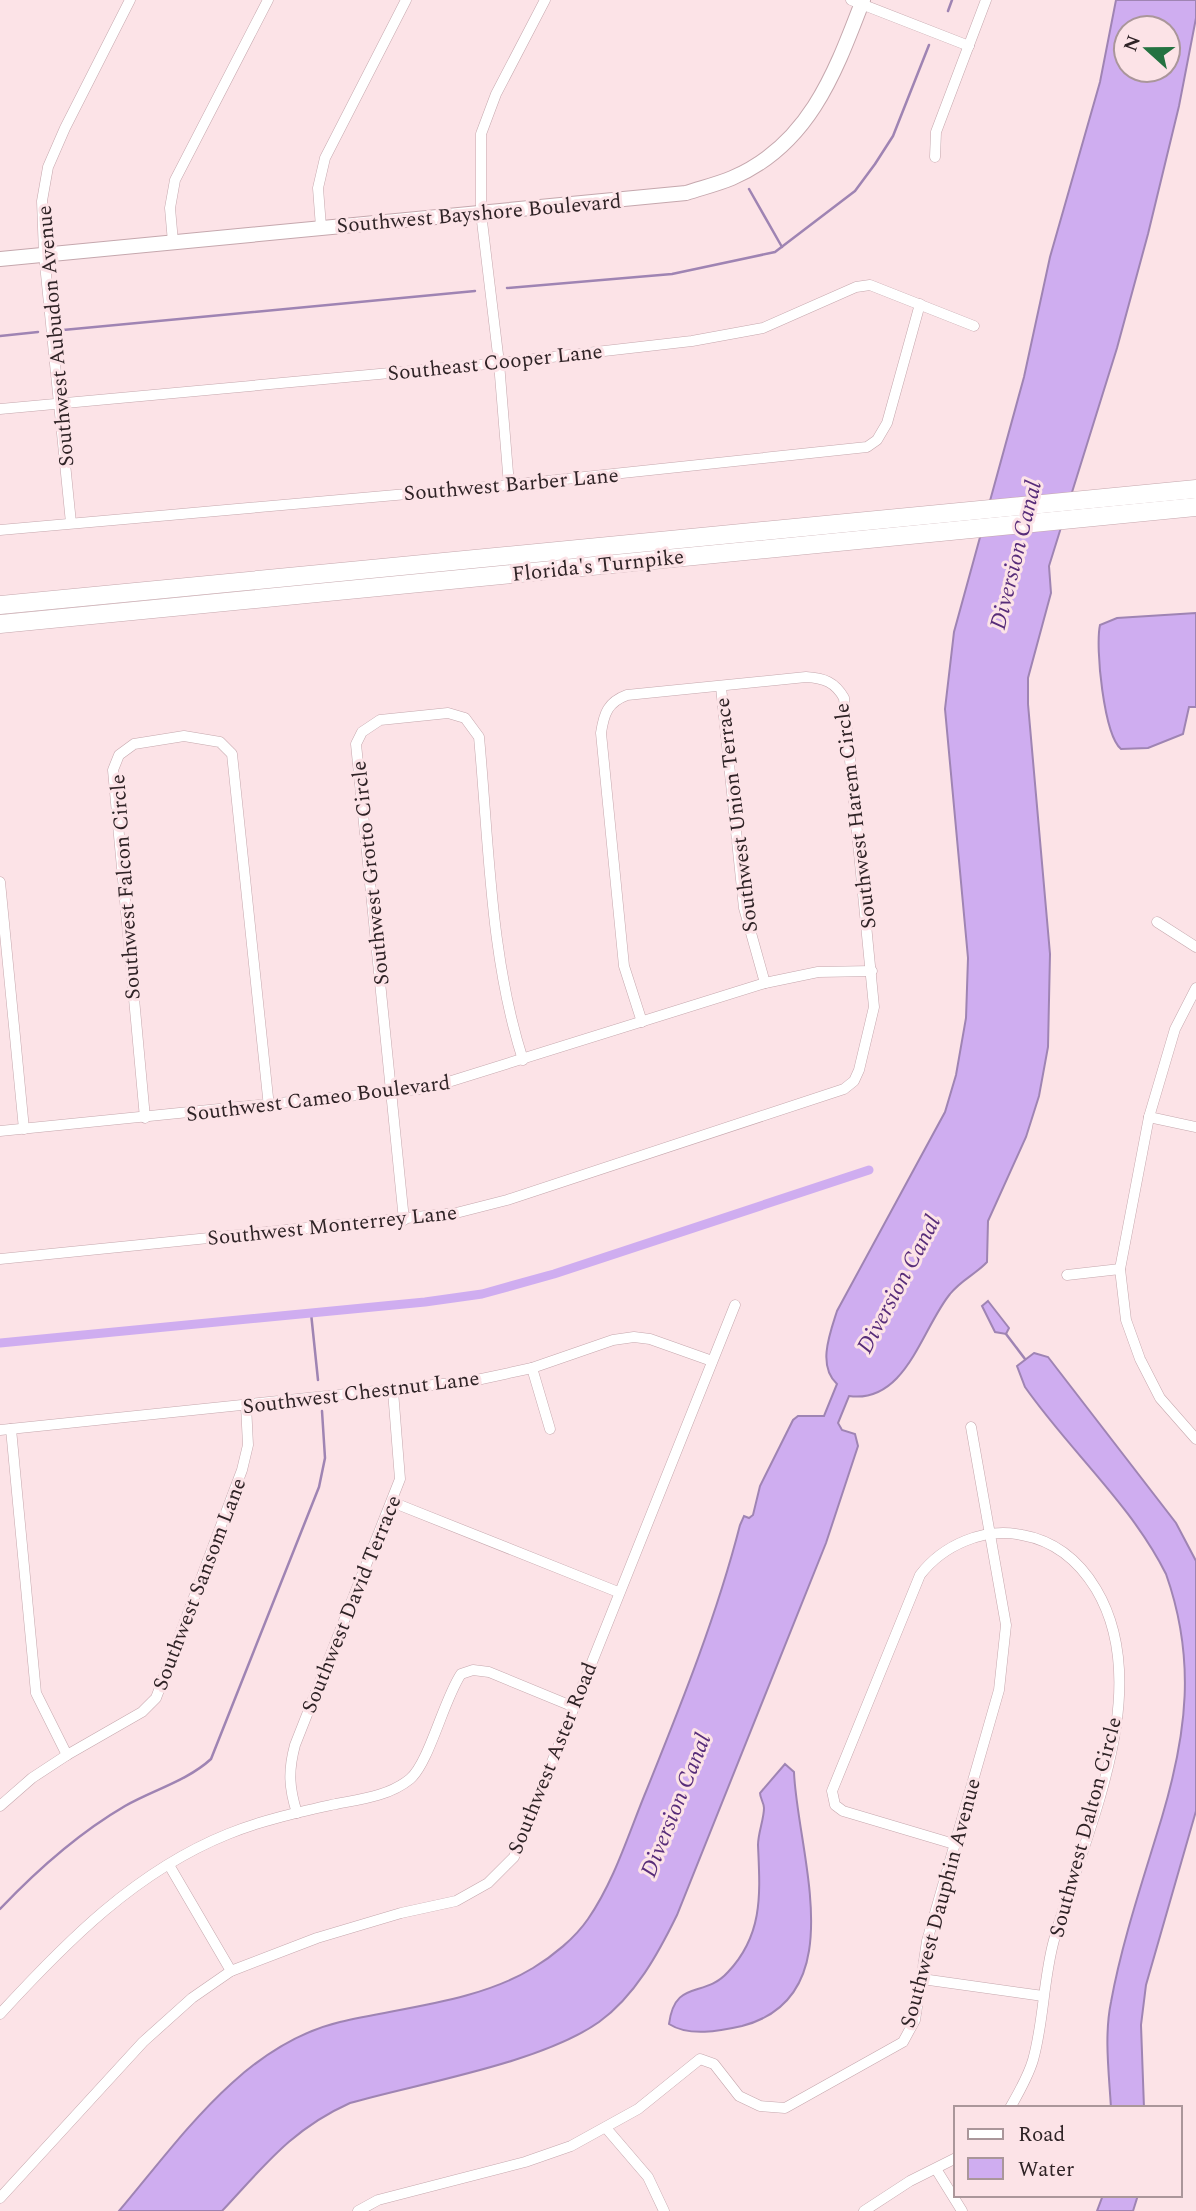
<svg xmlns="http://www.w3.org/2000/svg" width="1196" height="2211" viewBox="0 0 1196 2211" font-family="Spectral,serif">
  <rect width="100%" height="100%" fill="#fce3e7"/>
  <!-- water -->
  <g fill="#cfadf0" stroke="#9f84b3" stroke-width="2" fill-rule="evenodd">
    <path d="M1116 0H1196V18L1179 106 1148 234 1117 348 1049 566 1051 593 1028 678V704L1050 954 1048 1047 1039 1096 1026 1137 988 1221 987 1262C976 1274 961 1280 950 1294 922 1328 906 1404 849 1396L838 1423 842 1430 855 1434 858 1446 826 1543 677 1915C658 1954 635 1996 599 2022 541 2063 420 2083 350 2103 292 2129 265 2165 222 2211H119C180 2139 243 2045 340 2022 403 2007 477 2002 533 1968 553 1956 575 1938 588 1919 615 1880 629 1832 647 1789 682 1702 717 1615 740 1525L744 1516 749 1518 753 1515 760 1486 793 1420 798 1416H824L837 1384C817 1366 830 1333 837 1311L945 1112 956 1075 966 1018 968 958 945 709 954 632 1024 377 1050 257 1100 82ZM1126 28H1168V70H1126Z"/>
    <path d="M1196 613V707H1189L1183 734 1148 748 1121 749C1104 735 1095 647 1100 625L1117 618Z"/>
    <polygon points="988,1301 1009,1328 1006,1334 995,1332 982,1306"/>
    <path d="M1034 1353 1048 1357 1176 1523 1196 1561V1811L1146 1985 1141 2025 1144 2108H1111C1109 2073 1104 2036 1111 2002 1122 1941 1144 1877 1162 1817 1187 1733 1196 1659 1166 1574 1131 1504 1069 1450 1025 1387L1017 1366Z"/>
    <path d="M785 1764 794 1772C797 1852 854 1997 742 2026 720 2031 689 2037 669 2024 675 1978 704 1999 728 1972 764 1934 760 1892 758 1845 758 1833 764 1819 764 1808 764 1803 760 1798 760 1793Z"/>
    <polygon points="1103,2195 1138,2195 1133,2211 1097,2211"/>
  </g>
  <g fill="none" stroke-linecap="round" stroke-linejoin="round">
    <!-- stream -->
    <g stroke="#9f84b3" stroke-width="2.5">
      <polyline points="948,11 952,0"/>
      <polyline points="749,189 782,247"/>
      <polyline points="507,288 672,274 775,252 855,191 875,164 893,136 929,45"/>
      <polyline points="63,330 475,291"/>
      <polyline points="0,336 38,332"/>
      <polyline points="311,1313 318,1380"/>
      <polyline points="1006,1334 1025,1359"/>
      <path d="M0 1909C38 1869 77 1834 125 1806 153 1790 187 1781 211 1759L319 1487 325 1458 322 1411"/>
    </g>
    <!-- canal -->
    <polyline stroke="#cfadf0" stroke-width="9" points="0,1343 425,1302 482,1294 554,1274 869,1170"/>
    <defs>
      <g id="street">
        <polyline points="851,0 969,46"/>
        <polyline points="935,157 936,132 986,0"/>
        <polyline points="321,227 318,188 325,158 406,0"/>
        <polyline points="173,242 170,208 175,180 268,0"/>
        <polyline points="0,409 499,363 692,341 763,328 856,287 870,285 974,326"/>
        <polyline points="509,485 499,363 481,213 481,134 496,94 545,0"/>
        <polyline points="71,523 44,254 42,201 48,167 65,128 130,0"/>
        <polyline points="0,530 509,485 867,447 877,440 887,423 920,304"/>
        <polyline points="721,687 744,908 765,983"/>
        <polyline points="0,882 24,1129"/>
        <polyline points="1157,922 1196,947"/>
        <polyline points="1196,988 1175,1029 1149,1117 1120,1269 1126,1320 1140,1359 1160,1398 1196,1439"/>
        <polyline points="1149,1117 1196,1127"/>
        <polyline points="145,1118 113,770 119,755 134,744 184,736 220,742 232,754 269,1107"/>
        <polyline points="0,1131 429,1088 765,983 818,972 872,971"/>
        <path d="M404 1220 356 744 362 732 380 720 448 713 465 718 479 737C489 844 490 958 523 1060"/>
        <path d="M0 1259 456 1213 507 1200 844 1089 854 1081 859 1070 874 1007 844 698C835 682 824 678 806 677L627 695C608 702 604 713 601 733L624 966 642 1022"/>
        <polyline points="1067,1275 1120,1269"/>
        <polyline points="532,1368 550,1429"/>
        <polyline points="11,1429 36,1693 67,1755"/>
        <polyline points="0,1430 472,1381 532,1368 613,1340 634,1337 650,1339 712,1361"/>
        <polyline points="392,1502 618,1592"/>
        <polyline points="0,1806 32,1778 67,1755 142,1712 156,1698 242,1470 248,1445 246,1405"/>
        <path d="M297 1813C289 1788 288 1771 295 1745L400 1479 393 1391"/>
        <path d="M954 1844 843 1811 835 1805 832 1791 920 1575C943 1545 984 1527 1022 1535 1056 1541 1079 1561 1096 1589 1157 1691 1083 1836 1054 1940 1043 1980 1044 2021 1033 2060 1028 2077 1019 2092 1010 2108"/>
        <polyline points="169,1865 231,1971"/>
        <polyline points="922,1979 1043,1996"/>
        <path d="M0 2014C66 1942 136 1871 228 1834 262 1820 300 1812 336 1804 362 1799 389 1796 410 1779 429 1763 444 1699 461 1674L473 1670 489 1672 574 1707"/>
        <polyline points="606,2128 648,2177 664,2211"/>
        <polyline points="936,2169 962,2211"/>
        <polyline points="0,2198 143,2042 192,1998 231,1971 317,1938 401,1913 456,1901 488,1883 514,1857 735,1305"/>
        <polyline points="358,2211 378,2200 525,2162 571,2146 638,2109 700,2059 714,2064 739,2096 760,2106 785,2108 903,2042 915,2020 927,1941 999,1690 1006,1625 971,1427"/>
        <polyline points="864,2211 910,2181 956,2158"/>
      </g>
      <path id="secondary" d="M0 259 686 193C701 188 718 184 732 178 809 145 835 73 863 0"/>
      <g id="highway">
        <polyline points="0,605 1196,489"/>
        <polyline points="0,624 1196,507"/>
      </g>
    </defs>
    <!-- street casing -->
    <use href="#street" stroke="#c5a7ad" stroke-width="11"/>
    <!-- secondary casing -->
    <use href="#secondary" stroke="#c5a7ad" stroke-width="16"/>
    <!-- highway casing -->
    <use href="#highway" stroke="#c5a7ad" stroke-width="19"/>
    <!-- street -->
    <use href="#street" stroke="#fff" stroke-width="10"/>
    <!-- secondary -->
    <use href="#secondary" stroke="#fff" stroke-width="14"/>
    <!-- highway -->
    <use href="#highway" stroke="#fff" stroke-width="18"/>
  </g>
  <g text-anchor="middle" stroke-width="6" stroke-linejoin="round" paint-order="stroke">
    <!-- street labels -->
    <g font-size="21" fill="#2f2326" stroke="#fce3e7">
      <text transform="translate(479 213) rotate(-5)" y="7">Southwest Bayshore Boulevard</text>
      <text transform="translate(55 336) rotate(-95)" y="7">Southwest Aubudon Avenue</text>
      <text transform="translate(495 362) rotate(-6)" y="7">Southeast Cooper Lane</text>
      <text transform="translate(511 484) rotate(-5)" y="7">Southwest Barber Lane</text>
      <text transform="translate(598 565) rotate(-6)" y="7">Florida's Turnpike</text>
      <text transform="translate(736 815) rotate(-97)" y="7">Southwest Union Terrace</text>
      <text transform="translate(855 816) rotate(-97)" y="7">Southwest Harem Circle</text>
      <text transform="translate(370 873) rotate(-96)" y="7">Southwest Grotto Circle</text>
      <text transform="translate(125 887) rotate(-94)" y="7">Southwest Falcon Circle</text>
      <text transform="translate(318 1098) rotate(-7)" y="7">Southwest Cameo Boulevard</text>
      <text transform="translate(332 1225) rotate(-6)" y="7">Southwest Monterrey Lane</text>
      <text transform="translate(361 1392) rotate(-7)" y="7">Southwest Chestnut Lane</text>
      <text transform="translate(199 1584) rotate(-69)" y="7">Southwest Sansom Lane</text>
      <text transform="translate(351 1604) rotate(-68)" y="7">Southwest David Terrace</text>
      <text transform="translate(552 1758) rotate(-68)" y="7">Southwest Aster Road</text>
      <text transform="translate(1085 1827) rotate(-75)" y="7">Southwest Dalton Circle</text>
      <text transform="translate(940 1903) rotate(-75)" y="7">Southwest Dauphin Avenue</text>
    </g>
    <!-- water labels -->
    <g font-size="23" font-style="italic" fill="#572c79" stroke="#fce3e7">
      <text transform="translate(1015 555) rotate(-76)" y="8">Diversion Canal</text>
      <text transform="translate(898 1284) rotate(-62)" y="8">Diversion Canal</text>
      <text transform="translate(675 1805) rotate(-68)" y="8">Diversion Canal</text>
    </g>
  </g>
  <!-- legend -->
  <rect x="954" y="2106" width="228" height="91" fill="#fce3e7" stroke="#aa969a" stroke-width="2"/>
  <rect x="968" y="2129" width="35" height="10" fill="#ffffff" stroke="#aa969a" stroke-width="2"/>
  <text x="1018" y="2141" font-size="21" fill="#2f2326">Road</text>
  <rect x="968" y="2158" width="35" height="21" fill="#cfadf0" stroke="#aa969a" stroke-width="2"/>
  <text x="1018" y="2176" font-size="21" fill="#2f2326">Water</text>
  <!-- north arrow -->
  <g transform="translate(1147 49) rotate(291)"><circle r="33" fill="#fce3e7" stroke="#aa969a" stroke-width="2"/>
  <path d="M0-5L12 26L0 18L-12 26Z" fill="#247241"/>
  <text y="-10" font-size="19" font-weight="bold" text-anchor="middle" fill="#2f2326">N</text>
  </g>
</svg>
